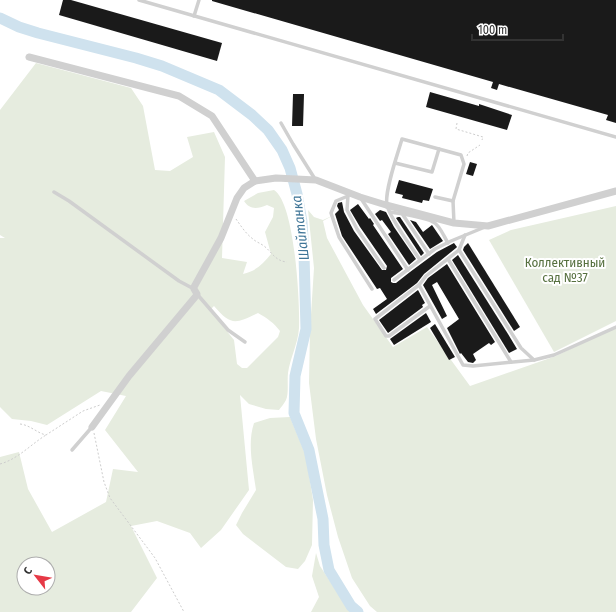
<svg xmlns="http://www.w3.org/2000/svg" width="616" height="612" viewBox="0 0 616 612" font-family="'Fira Sans Condensed',sans-serif">
  <rect width="100%" height="100%" fill="#fff"/>
  <!-- green -->
  <g fill="#e6ecdf" fill-rule="evenodd">
    <path d="M36 63 131 88 143 106 155 170 170 171 193 157 187 137 214 132 225 157 222 258 247 262 243 274C256 271 263 264 271 254L265 232 273 217 274 208 267 205C257 209 250 210 244 201L258 193 274 190C295 203 300 303 299 328 298 344 290 358 288 373 287 381 289 393 286 400 284 404 281 407 279 410L266 409 249 404 240 395 249 490 221 530 201 548 190 533 157 521 131 526 157 578 131 612H0V457L19 452 28 489 52 532 106 502 113 469 138 472 105 430 126 396 101 391 47 425 31 421 12 419 0 407V238H5L0 235V110ZM214 306C232 327 236 323 258 313 267 318 274 323 280 331L278 337 247 368H242L237 364 234 340 210 310ZM24 564H48V588H24Z"/>
    <polygon points="616,206 616,321 554,352 489,240 511,230"/>
    <polygon points="308,210 314,217 323,220 334,215 323,221 327,238 363,305 393,347 427,327 470,386 556,356 616,326 616,612 377,612 370,606 352,578 338,537 327,495 316,439 309,383 310,330 314,268"/>
    <path d="M290 417 306 456 313 500 312 545 305 561 298 569 286 567 243 534 236 525 242 513 256 490C253 468 247 444 254 423L270 418Z"/>
    <polygon points="316,553 320,566 348,609 351,612 311,612 319,597 312,576"/>
  </g>
  <g fill="none" stroke-linecap="round" stroke-linejoin="round">
    <!-- river -->
    <polyline stroke="#cfe2ee" stroke-width="11" points="0,18 19,27 38,33 136,58 162,66 219,90 252,115 268,130 282,150 290,168 297,194 302,222 304,255 306,329 295,376 294,413 309,450 323,519 324,545 329,570 351,606 358,612"/>
  </g>
  <!-- building -->
  <g fill="#1a1a1a">
    <polygon points="63,0 71,0 222,43 217,61 59,15"/>
    <polygon points="212,0 616,0 616,123 606,120 608,115 499,84 497,90 491,88 493,82 212,1"/>
    <polygon points="430,92 479,106 479,104 512,115 507,130 426,107"/>
    <polygon points="293,94 304,94 303,126 292,126"/>
    <polygon points="470,162 477,164 473,176 466,174"/>
    <polygon points="399,180 433,189 429,201 423,200 422,203 402,198 403,195 395,193"/>
    <polygon points="342,202 344,212 354,231 382,270 386,270 387,266 360,227 350,210 358,204 369,219 370,218 374,224 373,225 403,269 391,278 391,282 393,283 396,283 410,272 437,252 454,243 457,247 456,248 424,274 417,283 376,314 373,309 387,299 380,288 377,289 342,236 335,214 339,210 337,206 338,203"/>
    <polygon points="380,210 386,212 394,227 416,259 409,265 388,234 391,232 382,220 380,221 375,214"/>
    <polygon points="398,217 400,217 424,253 421,256 396,218"/>
    <polygon points="410,220 416,222 423,232 432,225 443,241 430,249"/>
    <polygon points="468,243 520,327 514,331 463,250 464,247"/>
    <polygon points="458,255 508,334 517,349 509,353 452,260"/>
    <polygon points="447,264 495,342 491,345 489,343 473,354 476,360 473,363 468,362 461,353 460,354 447,328 459,319 437,282 432,285 447,316 442,319 423,285 428,278"/>
    <polygon points="418,290 425,303 422,305 423,307 388,333 379,320"/>
    <polygon points="426,313 431,322 394,345 390,339"/>
    <polygon points="435,324 455,357 449,360 430,328"/>
  </g>
  <g fill="none" stroke-linecap="round" stroke-linejoin="round">
    <!-- path -->
    <g stroke="#cdcdcd" stroke-width="1" stroke-dasharray="2 2" stroke-linecap="butt">
      <polyline points="457,123 456,129 483,137 482,140"/>
      <polyline points="467,156 468,153 480,145"/>
      <path d="M236 219C241 226 246 234 253 239 256 242 260 243 264 246 272 252 275 261 287 262"/>
      <path d="M20 424C30 425 37 433 46 435L83 411 100 405"/>
      <polyline points="94,433 104,482 110,498 155,558 184,612"/>
      <path d="M0 464C18 459 30 445 46 435"/>
    </g>
    <!-- lane -->
    <g stroke="#d0d0d0" stroke-width="3.5">
      <polyline points="139,0 616,137"/>
      <polyline points="194,16 199,0"/>
      <polyline points="281,123 293,144 315,179"/>
      <polyline points="395,163 432,172 439,149"/>
      <polyline points="54,192 69,201 179,281 194,289"/>
      <polyline points="348,195 347,210 357,229 384,268"/>
      <polyline points="348,196 336,201 331,213 339,237 372,289"/>
      <polyline points="360,197 408,270"/>
      <polyline points="435,197 453,201"/>
      <path d="M390 212C398 213 427 218 433 222 440 225 444 237 448 243"/>
      <polyline points="403,215 429,254"/>
      <polyline points="459,250 521,348 534,360 554,355 616,327"/>
      <polyline points="448,259 511,362"/>
      <path d="M420 260C413 249 389 217 387 205 384 192 398 153 402 139L461 155 464 164 453 201 454 223"/>
      <polyline points="394,280 435,249 451,241 485,227"/>
      <polyline points="419,285 463,365 473,366 534,360"/>
      <polyline points="197,294 228,330 245,342"/>
      <polyline points="430,306 389,336 386,336 375,319 419,285 426,276 459,250 465,235"/>
      <polyline points="72,450 92,427"/>
    </g>
    <!-- street -->
    <g stroke="#d0d0d0" stroke-width="7">
      <polyline points="29,57 179,96 212,116 255,181"/>
      <polyline points="92,427 129,376 196,296 197,294 194,289 194,287 221,238 237,198 244,188 255,181 276,178 316,180 360,197 386,205 454,223 488,226 616,191"/>
    </g>
  </g>
  <g text-anchor="middle" stroke-width="4" stroke-linejoin="round" paint-order="stroke">
    <!-- park labels -->
    <g font-size="13" fill="#56703f" stroke="#fff">
      <text x="565" y="267">Коллективный<tspan x="565" dy="15">сад №37</tspan></text>
    </g>
    <!-- water labels -->
    <g font-size="14" font-style="italic" fill="#3f7597" stroke="#fff">
      <text transform="translate(300 228) rotate(-97)" y="5">Шайтанка</text>
    </g>
  </g>
  <!-- north arrow -->
  <g transform="translate(36 576) rotate(301)"><circle r="19" fill="#ffffff" stroke="#adadad"/>
  <path d="M0-3L7 15L0 10L-7 15Z" fill="#e63946"/>
  <text y="-6" font-size="11" font-weight="bold" text-anchor="middle" fill="#333333">С</text>
  </g>
  <!-- scale -->
  <path d="M472 34v6h91v-6" fill="none" stroke="#333333" stroke-width="2"/>
  <text x="478" y="34" font-size="12" fill="#333333" stroke="#ffffff" stroke-width="3" paint-order="stroke">100 m</text>
</svg>
